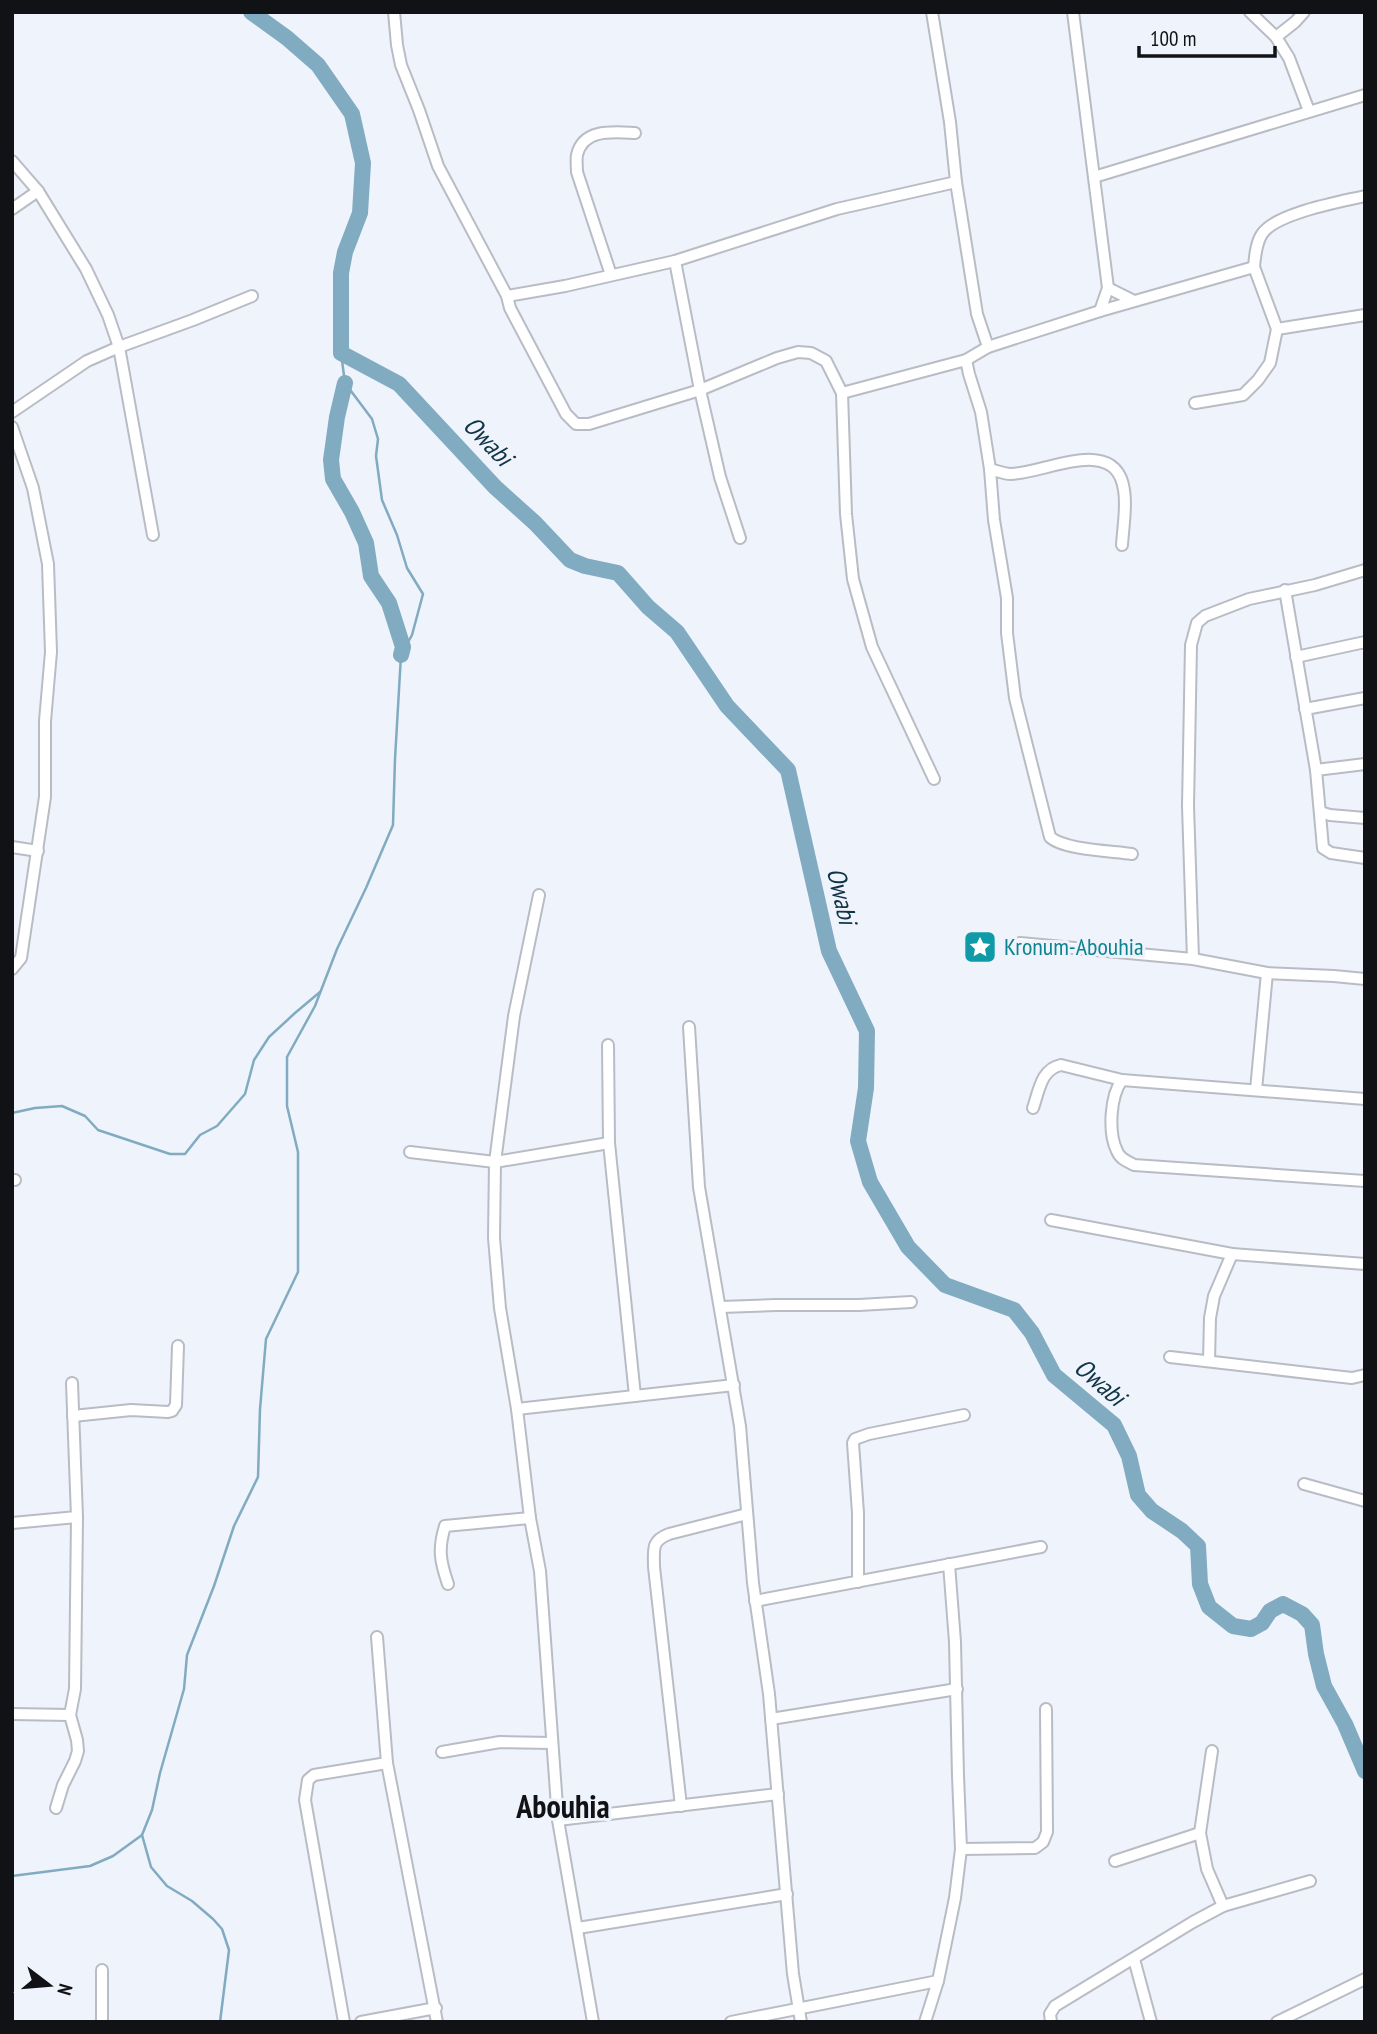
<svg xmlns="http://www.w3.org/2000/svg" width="1377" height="2034" viewBox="0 0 1377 2034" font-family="'PT Sans Narrow',sans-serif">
  <rect width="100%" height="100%" fill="#eff3fb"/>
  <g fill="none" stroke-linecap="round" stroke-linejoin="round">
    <!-- stream -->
    <g stroke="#81abc1" stroke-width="2.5">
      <polyline points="12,1113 35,1108 62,1106 85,1116 98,1130 170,1154 185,1154 200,1135 217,1126 245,1094 254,1060 269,1037 295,1013 320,992"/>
      <polyline points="142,1835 151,1867 167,1886 192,1901 213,1919 222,1929 229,1950 220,2022"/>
      <polyline points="12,1876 90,1866 113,1856 142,1835 152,1810 160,1773 184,1689 187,1655 214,1586 234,1526 258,1477 260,1409 266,1339 298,1272 298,1152 287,1106 287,1057 315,1006 337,949 366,888 393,825 395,759 401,655 412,635 423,594 407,568 397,535 382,500 376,456 378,439 372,419 345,383 341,353"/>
    </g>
    <!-- river -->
    <g stroke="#81abc1" stroke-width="16">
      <polyline points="251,12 287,38 318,65 352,114 363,163 360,213 345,252 341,273 341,353 399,384 495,487 535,523 570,560 585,566 618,573 648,607 677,632 727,706 788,770 829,951 867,1031 866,1088 858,1141 870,1182 908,1247 945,1285 1014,1310 1032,1333 1054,1375 1114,1425 1129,1456 1138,1495 1152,1511 1182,1531 1198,1546 1200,1584 1209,1607 1233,1626 1251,1629 1262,1623 1270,1611 1283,1604 1302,1614 1312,1625 1316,1654 1324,1686 1345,1724 1365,1771"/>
      <polyline points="345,383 337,417 331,460 333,479 352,512 366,543 371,576 389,603 403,647 401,655"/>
    </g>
    <defs>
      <g id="street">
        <polyline points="394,12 397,45 401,65 419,110 438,166 507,296 510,308 566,414 576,424 589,424 700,390 777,358 798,352 811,353 826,361 842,393 846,514 853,579 872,647 934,779"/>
        <polyline points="1073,12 1108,288 1100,311"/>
        <polyline points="1250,12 1276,37 1289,58 1309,111"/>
        <polyline points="1276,37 1295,22 1304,12"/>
        <polyline points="12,161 38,191 86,269 108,315 119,347 153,535"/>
        <polyline points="1094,177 1365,95"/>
        <polyline points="12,209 38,191"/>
        <polyline points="675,261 700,390 720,477 740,538"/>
        <path d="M611 275 577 172C577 167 576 160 577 155 583 128 614 132 635 133"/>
        <polyline points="1108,288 1134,301"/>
        <polyline points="507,296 565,286 675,261 837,209 956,182 950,122 932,12"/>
        <polyline points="1277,329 1365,315"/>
        <path d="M988 347 1100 311 1254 267C1255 256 1256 243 1262 234 1276 213 1340 202 1365 196"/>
        <path d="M966 360 969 374 981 412 990 469 994 520 1007 598V633L1015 698 1050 837C1064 850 1113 851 1132 854"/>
        <polyline points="842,393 966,360 988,347 977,314 956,182"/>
        <polyline points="1195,403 1243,395 1258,380 1270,363 1277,329 1254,267"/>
        <polyline points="12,412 87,361 119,347 193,320 252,296"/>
        <polyline points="12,427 33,488 48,564 51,652 45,721 45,797 21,958 12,969"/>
        <path d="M990 469C997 471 1004 474 1011 474 1046 473 1116 434 1124 490 1127 507 1123 528 1122 545"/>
        <polyline points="1285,590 1316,770 1323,848 1331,853 1365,858"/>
        <polyline points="1296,657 1365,642"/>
        <polyline points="1305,709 1365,698"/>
        <polyline points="1316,770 1365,764"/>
        <polyline points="1320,812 1330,815 1365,818"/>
        <polyline points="12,847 38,851"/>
        <polyline points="539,895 514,1016 495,1162 494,1238 500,1308 517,1409 530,1518 540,1571 558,1820 593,2022"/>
        <polyline points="1020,943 1193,959 1267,973 1334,976 1365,979"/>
        <polyline points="1193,959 1188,806 1191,645 1197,623 1205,616 1249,599 1315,585 1365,570"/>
        <polyline points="689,1027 699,1187 740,1426 753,1583 769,1694 793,1974 801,2022"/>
        <polyline points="608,1045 609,1143 635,1396"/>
        <path d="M1122 1080C1110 1096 1108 1133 1117 1151 1120 1159 1127 1161 1134 1165L1365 1181"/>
        <polyline points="1256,1090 1267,973"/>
        <path d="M1033 1108C1039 1091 1041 1069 1061 1065L1122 1080 1365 1099"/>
        <polyline points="410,1152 495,1162 609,1143"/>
        <polyline points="12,1180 15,1180"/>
        <polyline points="1051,1220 1232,1254 1365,1264"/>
        <polyline points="721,1307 776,1305 859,1305 911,1302"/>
        <polyline points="1170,1357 1334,1376 1352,1378 1365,1375"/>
        <polyline points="1209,1361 1210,1318 1214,1296 1232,1254"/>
        <polyline points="517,1409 734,1385"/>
        <polyline points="73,1416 131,1410 168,1412 172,1411 176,1405 178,1346"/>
        <polyline points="1304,1484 1365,1501"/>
        <polyline points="12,1523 77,1517"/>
        <polyline points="858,1582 858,1513 853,1443 855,1439 869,1434 964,1415"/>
        <path d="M448 1584C440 1561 438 1549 445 1526L530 1518"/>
        <polyline points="755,1601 1041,1547"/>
        <polyline points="377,1637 387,1763 437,2022"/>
        <polyline points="12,1714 70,1715"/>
        <polyline points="771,1719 957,1689"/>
        <polyline points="1212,1751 1200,1833 1207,1869 1223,1906"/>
        <polyline points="442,1752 500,1742 552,1743"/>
        <path d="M681 1806 654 1567C654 1549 651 1541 669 1534L747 1514"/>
        <polyline points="56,1808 63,1785 75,1761 78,1751 77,1740 70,1715 75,1689 77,1517 72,1383"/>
        <polyline points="558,1820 778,1794"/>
        <polyline points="961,1849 1035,1848 1043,1842 1047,1832 1046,1709"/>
        <polyline points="1115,1861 1200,1833"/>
        <polyline points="578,1928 787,1894"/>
        <polyline points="1134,1959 1151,2022"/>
        <polyline points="102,2022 102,1970"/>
        <polyline points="344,2022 305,1800 308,1780 314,1775 387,1763"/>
        <polyline points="361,2022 436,2008"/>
        <polyline points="731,2022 938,1981"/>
        <polyline points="925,2022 938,1981 955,1898 961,1849 958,1776 955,1642 949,1564"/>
        <polyline points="1051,2022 1050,2014 1055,2006 1193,1922 1223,1906 1310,1881"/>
        <polyline points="1277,2022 1365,1979"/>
      </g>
    </defs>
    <!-- street casing -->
    <use href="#street" stroke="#b9bcc4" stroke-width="14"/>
    <!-- street -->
    <use href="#street" stroke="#fff" stroke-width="10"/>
  </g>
  <!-- icons -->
  <defs>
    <symbol id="sight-square" viewBox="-11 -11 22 22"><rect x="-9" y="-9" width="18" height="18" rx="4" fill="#0f9aa8" stroke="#eff3fb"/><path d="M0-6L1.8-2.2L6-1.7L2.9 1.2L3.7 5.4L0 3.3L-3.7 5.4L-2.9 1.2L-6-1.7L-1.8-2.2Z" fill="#fff"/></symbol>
  </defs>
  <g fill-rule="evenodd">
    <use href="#sight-square" x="961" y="928" width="38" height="38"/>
  </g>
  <g text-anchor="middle" stroke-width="6" stroke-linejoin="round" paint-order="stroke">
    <!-- culture labels -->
    <g font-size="24" fill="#0d838f" stroke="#eff3fb" text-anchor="start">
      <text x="1004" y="955">Kronum-Abouhia</text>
    </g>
    <!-- water labels -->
    <g font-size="26" font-style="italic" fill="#0f3445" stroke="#eff3fb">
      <text transform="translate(488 441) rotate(46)" y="9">Owabi</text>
      <text transform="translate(842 896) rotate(77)" y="9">Owabi</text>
      <text transform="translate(1100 1382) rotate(41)" y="9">Owabi</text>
    </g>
    <!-- district labels -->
    <g font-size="32" font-weight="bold" fill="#111215" stroke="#eff3fb">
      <text x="563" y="1818">Abouhia</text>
    </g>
  </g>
  <!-- border -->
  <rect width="1377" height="2034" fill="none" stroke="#111215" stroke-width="28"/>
  <!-- north arrow -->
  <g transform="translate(49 1985) rotate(106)" stroke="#eff3fb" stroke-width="5" paint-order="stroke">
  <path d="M0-5L12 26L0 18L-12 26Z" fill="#111215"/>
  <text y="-10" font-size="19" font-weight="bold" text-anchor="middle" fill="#111215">N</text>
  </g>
  <!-- scale -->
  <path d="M1139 46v10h136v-10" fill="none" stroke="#111215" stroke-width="3.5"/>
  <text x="1150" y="46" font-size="21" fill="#111215" stroke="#eff3fb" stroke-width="5" paint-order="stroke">100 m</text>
</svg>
